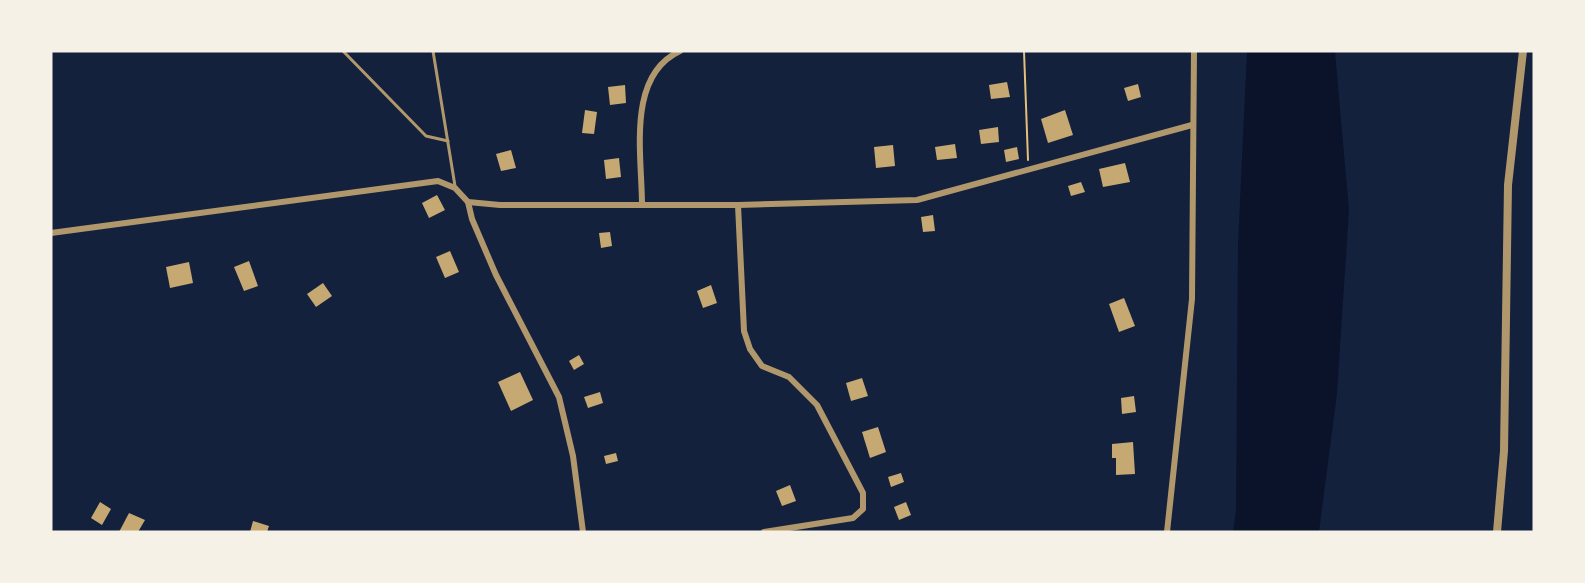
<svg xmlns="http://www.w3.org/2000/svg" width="1585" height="583" viewBox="0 0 1585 583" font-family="'Work Sans',sans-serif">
  <rect width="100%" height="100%" fill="#14213d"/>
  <!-- water -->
  <polygon fill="#0b132b" points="1247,51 1335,51 1349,210 1337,394 1319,532 1233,532 1236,510 1238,243"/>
  <!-- building -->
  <g fill="#c6a872">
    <polygon points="1007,82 1010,97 991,99 989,85"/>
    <polygon points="1138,84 1141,97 1128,101 1124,88"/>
    <polygon points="625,85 626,103 610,105 608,87"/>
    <polygon points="585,110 597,112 594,134 582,133"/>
    <polygon points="1065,110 1073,135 1048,143 1041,119"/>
    <polygon points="998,127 999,142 981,144 979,130"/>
    <polygon points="955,144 957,158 937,160 935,147"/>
    <polygon points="893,145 895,166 876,168 874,147"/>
    <polygon points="1017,147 1019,159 1006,162 1004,150"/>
    <polygon points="511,150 516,168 501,171 496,154"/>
    <polygon points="619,158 621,177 606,179 604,160"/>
    <polygon points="1125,163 1130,182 1103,187 1099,169"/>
    <polygon points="1081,182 1085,192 1071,196 1068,186"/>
    <polygon points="437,195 445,210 429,218 422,203"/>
    <polygon points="933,215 935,231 923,232 921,217"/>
    <polygon points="610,232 612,246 601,248 599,233"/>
    <polygon points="450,251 459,272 445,278 436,257"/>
    <polygon points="249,261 258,286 244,291 234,267"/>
    <polygon points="189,262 193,283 170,288 166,267"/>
    <polygon points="323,283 332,296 316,307 307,294"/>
    <polygon points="711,285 717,303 703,308 697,291"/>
    <polygon points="1124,298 1135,326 1119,332 1109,304"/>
    <polygon points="579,355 584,364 574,370 569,361"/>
    <polygon points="520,372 533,400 511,411 498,382"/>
    <polygon points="862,378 868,396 851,401 846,383"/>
    <polygon points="600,392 603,403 588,408 584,397"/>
    <polygon points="1134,396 1136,412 1122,414 1121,398"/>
    <polygon points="878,427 886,452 870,458 862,432"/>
    <polygon points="1133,442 1135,474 1116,475 1116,458 1112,458 1112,444"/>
    <polygon points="616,453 618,461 606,464 604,456"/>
    <polygon points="901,473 904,482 891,487 888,477"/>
    <polygon points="790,485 796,501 782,506 776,491"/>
    <polygon points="100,502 111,509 102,525 91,518"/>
    <polygon points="906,502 911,515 899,520 894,507"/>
    <polygon points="129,513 145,520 138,532 119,532"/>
    <polygon points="253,521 269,526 267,532 250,532"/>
  </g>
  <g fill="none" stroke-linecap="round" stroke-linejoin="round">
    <!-- path -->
    <polyline stroke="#e5c07b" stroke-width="2" points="1024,51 1028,160"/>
    <!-- service -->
    <g stroke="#b1986c" stroke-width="3">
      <polyline points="343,51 426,136 448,141"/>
      <polyline points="433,51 455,186"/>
    </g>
    <!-- minor -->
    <g stroke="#b1986c" stroke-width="6">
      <polyline points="468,202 472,219 496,275 559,397 573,456 583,532"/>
      <path d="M642 205C642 155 626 76 680 51"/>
      <polyline points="738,205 744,331 750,349 762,366 789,377 817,405 863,493 863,509 853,518 764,532"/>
      <polyline points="51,233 438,181 455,188 468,202 500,205 738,205 917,200 1192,125"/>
      <polyline points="1167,532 1192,299 1194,51"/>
    </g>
    <!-- tertiary -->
    <polyline stroke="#b1986c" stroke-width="8" points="1497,532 1504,451 1508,185 1523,51"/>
  </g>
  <!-- border -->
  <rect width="1585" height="583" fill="none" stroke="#f6f1e7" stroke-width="105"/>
</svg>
